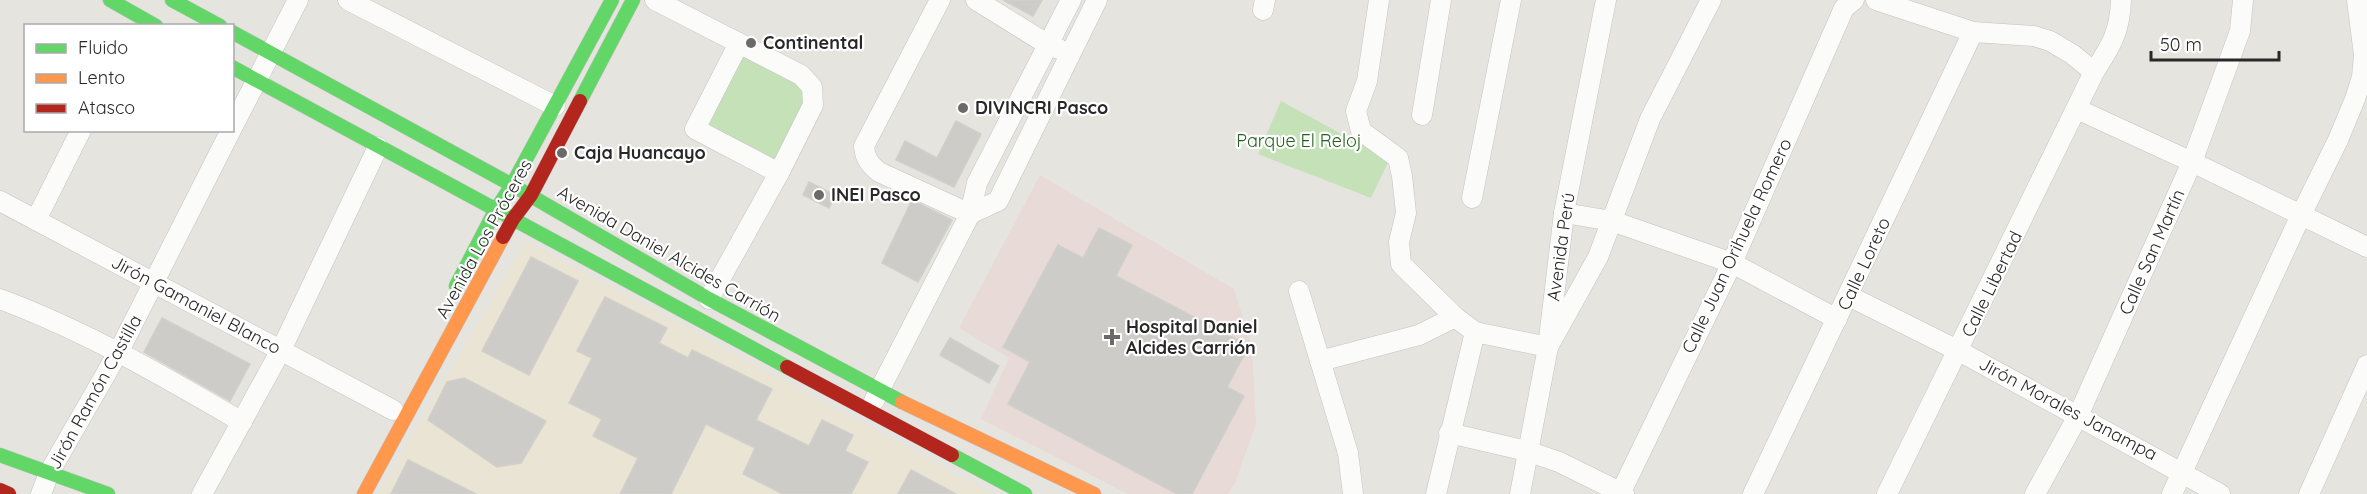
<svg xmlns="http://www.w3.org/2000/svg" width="2367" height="494" viewBox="0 0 2367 494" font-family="Quicksand,sans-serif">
  <rect width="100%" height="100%" fill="#e6e4de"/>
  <!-- education -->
  <polygon fill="#e9e4d3" points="526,241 993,494 378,494"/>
  <!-- medical -->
  <polygon fill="#e8dad7" points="1040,175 1234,289 1252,346 1256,424 1235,483 1228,494 1128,494 981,419 1009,358 959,328"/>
  <!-- green -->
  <g fill="#c5e1b8">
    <polygon points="745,54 797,78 808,99 786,149 771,160 709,124"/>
    <polygon points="1281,101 1389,160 1371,198 1258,154"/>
  </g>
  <!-- building -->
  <g fill="#cdccc8" stroke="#d1cfca" stroke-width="1.5">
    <polygon points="1003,0 1042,0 1033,16"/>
    <polygon points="956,121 981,134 954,187 896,160 905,141 937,158"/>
    <polygon points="809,182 835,195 829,208 803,195"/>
    <polygon points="912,200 952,220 918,282 882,263"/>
    <polygon points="1099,228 1132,245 1116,276 1249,346 1227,387 1244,396 1192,494 1177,494 1008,404 1030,362 1003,347 1058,245 1083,258"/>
    <polygon points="531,257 578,281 529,375 482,351"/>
    <polygon points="605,297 667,328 659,343 688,358 692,350 772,389 756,420 809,446 822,420 853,435 845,451 868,462 851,494 783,494 743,474 755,448 706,424 671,494 620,494 638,458 593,436 602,419 569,403 592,358 577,351"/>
    <polygon points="162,318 250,364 230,401 144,352"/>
    <polygon points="950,338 999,366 989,383 940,355"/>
    <polygon points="464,378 546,421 521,463 497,467 428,420 447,382"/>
    <polygon points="408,460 476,494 391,494"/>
    <polygon points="911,470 956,494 898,494"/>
  </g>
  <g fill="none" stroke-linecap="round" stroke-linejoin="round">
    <defs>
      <g id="street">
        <polyline points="348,0 555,106"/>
        <polyline points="655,0 801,75 812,87 813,105 779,173 709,299"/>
        <path d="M940 0 864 146C865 158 869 164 879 172L970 214"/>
        <polyline points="976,0 1047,44 1059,49"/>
        <polyline points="1379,0 1367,81 1356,111 1361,131 1398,158 1402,176 1406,213 1399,242 1401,264 1455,317 1475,332 1548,347 1598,257 1650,119 1711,0"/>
        <polyline points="1876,0 1973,32 2034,36 2050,41 2072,54 2094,72"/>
        <polyline points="1263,10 1265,0"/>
        <polyline points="739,43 695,129 779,173"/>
        <polyline points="2077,109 2192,162 2367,247"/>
        <polyline points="1422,115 1441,0"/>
        <polyline points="232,128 298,0"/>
        <polyline points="1472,198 1511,0"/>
        <polyline points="0,201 393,410"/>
        <polyline points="1564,213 1612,221 1732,263 1837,319"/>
        <polyline points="970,214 998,201 1097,0"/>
        <polyline points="36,220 81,130"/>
        <polyline points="1299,291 1348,453 1353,494"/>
        <polyline points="1849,296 1959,351 2220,494"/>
        <path d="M0 299C86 331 163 376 242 422"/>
        <polyline points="1320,361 1419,335 1455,317"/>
        <polyline points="874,401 970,214 977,183 1071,0"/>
        <polyline points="1449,433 1527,451 1559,462 1624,494"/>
        <polyline points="41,494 49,473 119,351 231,130"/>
        <polyline points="202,494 281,350 378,147"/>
        <polyline points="1436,494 1475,332"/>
        <polyline points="1520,494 1548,347 1564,213 1606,0"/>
        <polyline points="1620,494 1732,263 1844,8 1854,0"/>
        <polyline points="1753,494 1973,32"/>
        <path d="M1887 494 2094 72C2111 46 2120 32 2121 0"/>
        <polyline points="2035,494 2078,416 2192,162 2240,31 2243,0"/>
        <polyline points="2172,494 2301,215 2338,140 2355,99 2362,77 2364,55 2357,0"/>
        <polyline points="2309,494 2367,365"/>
      </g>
      <g id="fast">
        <polyline points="110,0 156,26"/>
        <polyline points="172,0 220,26"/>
        <polyline points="232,32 512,185 709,299 902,402"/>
        <polyline points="232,67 787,367"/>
        <polyline points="580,101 633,0"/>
        <polyline points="456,286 495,211 512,185 612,0"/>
        <polyline points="0,455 108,494"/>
        <polyline points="952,455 1025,494"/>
      </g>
      <g id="slow">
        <polyline points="902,402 1094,494"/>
        <polyline points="364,494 503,237"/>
      </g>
      <g id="jam">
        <polyline points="503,237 513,219 531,195 580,101"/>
        <polyline points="787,367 952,455"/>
        <polyline points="0,490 9,494"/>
      </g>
    </defs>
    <!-- street casing -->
    <use href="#street" stroke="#c4c3c3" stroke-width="21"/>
    <!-- fast casing -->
    <use href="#fast" stroke="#c4c3c3" stroke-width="15"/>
    <!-- slow casing -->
    <use href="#slow" stroke="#c4c3c3" stroke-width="15"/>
    <!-- jam casing -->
    <use href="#jam" stroke="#c4c3c3" stroke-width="15"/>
    <!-- street -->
    <use href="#street" stroke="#fbfbfa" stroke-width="20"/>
    <!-- fast -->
    <use href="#fast" stroke="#63d668" stroke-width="14"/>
    <!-- slow -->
    <use href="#slow" stroke="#ff974d" stroke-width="14"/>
    <!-- jam -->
    <use href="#jam" stroke="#b3261e" stroke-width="14"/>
  </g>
  <!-- markers -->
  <g fill="#6a6a68" stroke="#fff" stroke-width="2">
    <circle cx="751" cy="43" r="6"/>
    <circle cx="963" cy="108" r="6"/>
    <circle cx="562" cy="153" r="6"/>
    <circle cx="819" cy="195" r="6"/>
    <path d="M1109 328h6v6h6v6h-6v6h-6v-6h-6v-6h6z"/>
  </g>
  <g text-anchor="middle" stroke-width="4.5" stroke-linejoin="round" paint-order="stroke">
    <!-- poi labels -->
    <g font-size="18" font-weight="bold" fill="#282828" stroke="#fff" text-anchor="start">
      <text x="763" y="49">Continental</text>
      <text x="975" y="114">DIVINCRI Pasco</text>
      <text x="574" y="159">Caja Huancayo</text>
      <text x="831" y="201">INEI Pasco</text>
      <text x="1126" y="333">Hospital Daniel<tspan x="1126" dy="21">Alcides Carrión</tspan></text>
    </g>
    <!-- park labels -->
    <g font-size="18" fill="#24611d" stroke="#fff">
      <text x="1299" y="147">Parque El Reloj</text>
    </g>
    <!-- street labels -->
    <g font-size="18" fill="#282828" stroke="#fff">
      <text transform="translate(484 239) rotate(-61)" y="6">Avenida Los Próceres</text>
      <text transform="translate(1737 246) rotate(-65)" y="6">Calle Juan Orihuela Romero</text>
      <text transform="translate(1561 247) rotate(-82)" y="6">Avenida Perú</text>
      <text transform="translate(2152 252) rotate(-66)" y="6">Calle San Martín</text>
      <text transform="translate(669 254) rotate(30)" y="6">Avenida Daniel Alcides Carrión</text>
      <text transform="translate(1864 264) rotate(-65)" y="6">Calle Loreto</text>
      <text transform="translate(1992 284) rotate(-64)" y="6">Calle Libertad</text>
      <text transform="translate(196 305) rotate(28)" y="6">Jirón Gamaniel Blanco</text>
      <text transform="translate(95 392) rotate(-61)" y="6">Jirón Ramón Castilla</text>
      <text transform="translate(2068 409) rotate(28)" y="6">Jirón Morales Janampa</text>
    </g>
  </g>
  <!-- legend -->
  <rect x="24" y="24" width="210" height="108" fill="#ffffff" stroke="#a9a9a9" stroke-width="1.5"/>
  <rect x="36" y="44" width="30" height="9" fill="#63d668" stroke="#a9a9a9" stroke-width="1.5"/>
  <text x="78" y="54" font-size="18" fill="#282828">Fluido</text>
  <rect x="36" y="74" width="30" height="9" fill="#ff974d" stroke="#a9a9a9" stroke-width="1.5"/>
  <text x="78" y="84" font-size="18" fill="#282828">Lento</text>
  <rect x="36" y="104" width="30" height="9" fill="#b3261e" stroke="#a9a9a9" stroke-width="1.5"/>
  <text x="78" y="114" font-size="18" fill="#282828">Atasco</text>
  <!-- scale -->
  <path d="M2151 51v9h128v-9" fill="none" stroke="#282828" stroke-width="3"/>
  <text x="2160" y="51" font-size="18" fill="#282828" stroke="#ffffff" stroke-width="4.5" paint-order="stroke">50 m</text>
</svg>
